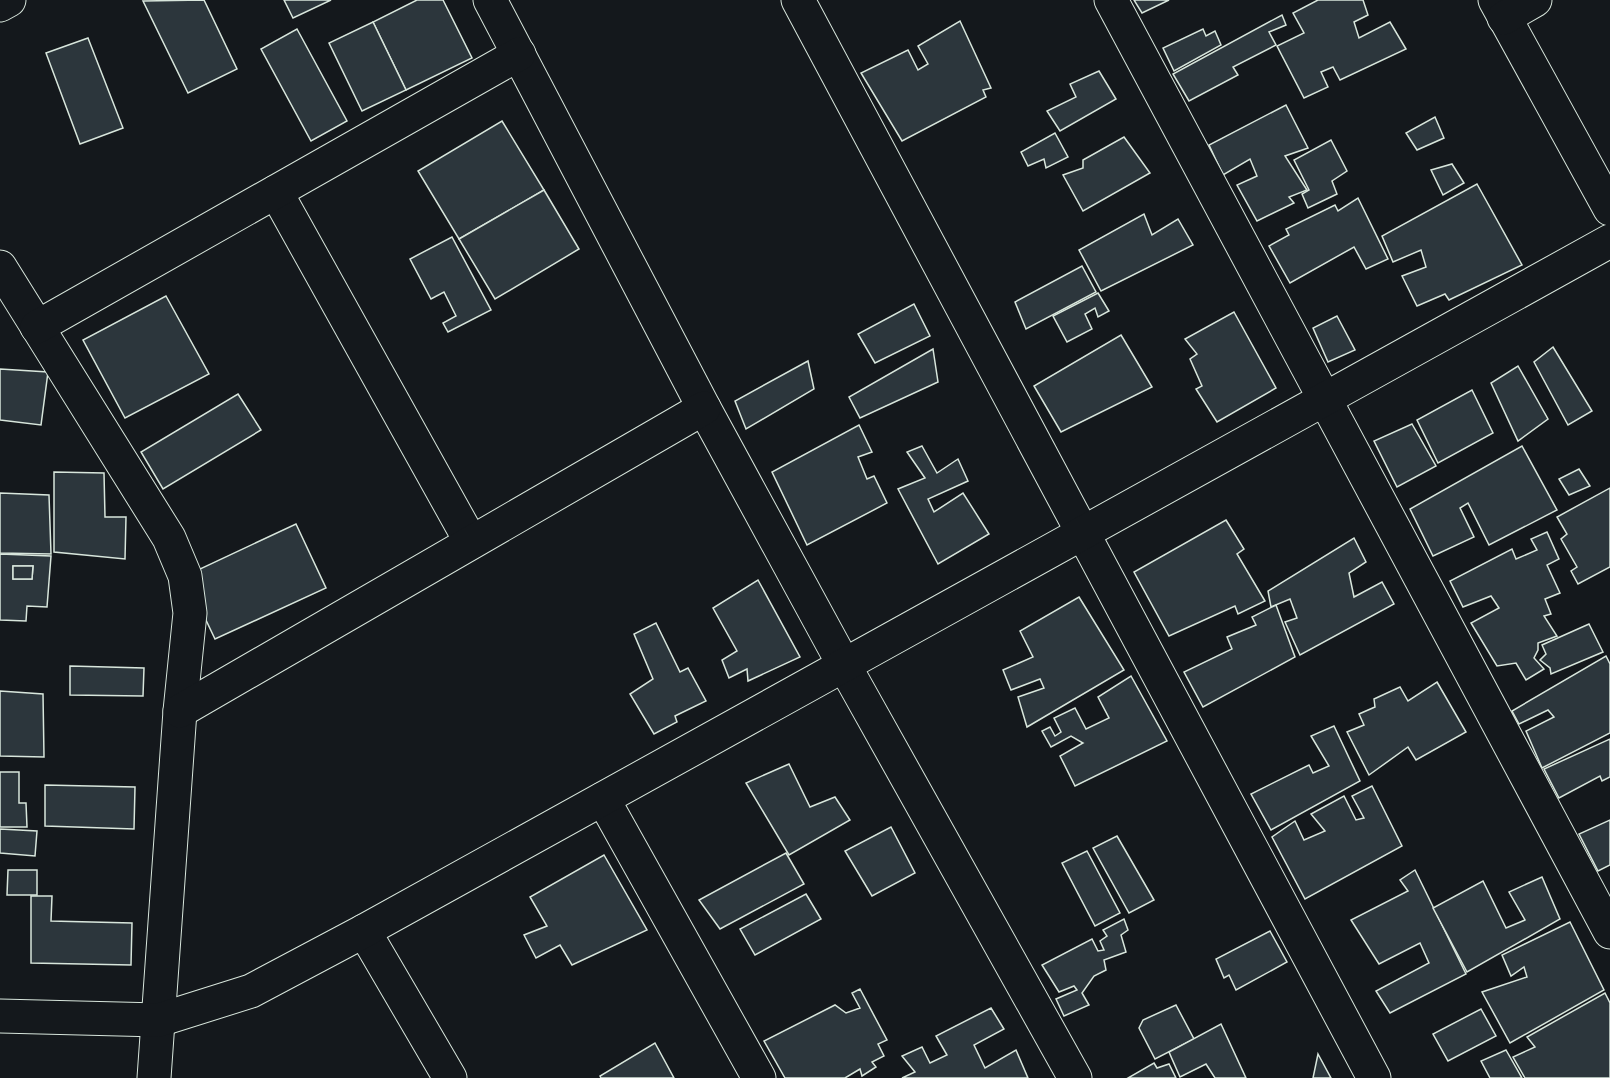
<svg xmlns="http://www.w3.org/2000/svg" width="1610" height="1078" viewBox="0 0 1610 1078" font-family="Mulish,sans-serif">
  <rect width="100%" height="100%" fill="#14181c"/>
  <!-- building -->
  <g fill="#2c363c" stroke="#d8e6dc" stroke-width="1.5" fill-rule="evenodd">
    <polygon points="204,0 237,69 188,93 143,1"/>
    <polygon points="284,0 331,0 293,18"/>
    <polygon points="417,0 443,0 472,58 406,90 373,22"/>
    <polygon points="1134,0 1169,0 1142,13"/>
    <polygon points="1318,0 1363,0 1368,15 1354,22 1359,38 1390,22 1406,49 1340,80 1333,67 1321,72 1328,87 1304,98 1277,46 1304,33 1293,13"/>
    <polygon points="1282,15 1286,25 1269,32 1276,45 1233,67 1238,75 1189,101 1173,74"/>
    <polygon points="960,21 991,88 983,90 986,97 902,141 861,73 908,50 918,70 928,64 918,46"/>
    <polygon points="373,22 406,90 362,111 329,43"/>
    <polygon points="297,29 347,121 311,141 261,49"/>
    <polygon points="1203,29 1206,36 1215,31 1221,45 1174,71 1163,48"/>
    <polygon points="88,38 123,128 80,144 46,53"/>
    <polygon points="1099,71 1116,99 1060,131 1047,111 1076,97 1070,84"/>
    <polygon points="1286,105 1308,148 1285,156 1307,190 1289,197 1294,203 1257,221 1237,185 1257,176 1250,159 1223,175 1209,145"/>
    <polygon points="1435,117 1444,138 1417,150 1406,133"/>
    <polygon points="502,121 544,190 459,239 418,171"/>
    <polygon points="1055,133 1068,157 1046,168 1044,159 1028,166 1021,152"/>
    <polygon points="1124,137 1150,173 1083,211 1063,175 1083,168 1083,160"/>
    <polygon points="1331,140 1347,171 1332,181 1337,194 1308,208 1302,194 1309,190 1294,160"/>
    <polygon points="1452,164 1464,183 1443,195 1431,170"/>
    <polygon points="1477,184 1522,265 1449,300 1445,294 1417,306 1402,276 1426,267 1421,250 1393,262 1382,236"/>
    <polygon points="544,190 579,249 495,299 459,239"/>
    <polygon points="1358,198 1388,259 1366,269 1354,247 1290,283 1269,246 1289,235 1286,229 1335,205 1338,211"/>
    <polygon points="1144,214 1152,235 1178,219 1193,245 1101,291 1079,250"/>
    <polygon points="452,237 491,310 448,332 443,323 456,316 444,292 431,299 410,259"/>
    <polygon points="1082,266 1096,292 1026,329 1015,302"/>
    <polygon points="1098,293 1109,311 1098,317 1095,308 1085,314 1092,329 1067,342 1053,316"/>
    <polygon points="166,296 209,374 125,418 83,340"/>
    <polygon points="914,304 930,336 875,363 858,334"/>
    <polygon points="1234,312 1276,388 1217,422 1196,389 1202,386 1190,359 1197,354 1185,339"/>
    <polygon points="1337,316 1355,350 1328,362 1313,328"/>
    <polygon points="1121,335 1152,387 1061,432 1034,386"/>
    <polygon points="1553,347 1592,411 1568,425 1534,362"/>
    <polygon points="933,349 938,382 860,418 849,397"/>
    <polygon points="808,361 814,389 746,429 735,401"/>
    <polygon points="1518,366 1548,419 1518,441 1491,383"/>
    <polygon points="0,369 48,372 41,425 0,420"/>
    <polygon points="1472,390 1493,433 1438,463 1417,420"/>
    <polygon points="238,394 261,430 163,489 141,452"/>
    <polygon points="1412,424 1436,466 1397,487 1374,441"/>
    <polygon points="859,425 872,452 858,457 867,479 874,476 887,503 807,545 772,472"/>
    <polygon points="922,446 937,473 958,459 968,481 928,499 934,512 963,493 989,534 938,564 898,489 925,478 907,452"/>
    <polygon points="1522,446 1557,510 1489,545 1468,503 1460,508 1474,537 1433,556 1410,509"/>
    <polygon points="1579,469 1590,486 1569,495 1559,479"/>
    <polygon points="54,472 104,473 105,517 126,517 125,559 54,552"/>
    <polygon points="1610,488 1610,567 1578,584 1571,571 1577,567 1561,539 1567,534 1557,517"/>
    <polygon points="0,493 49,495 51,554 0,553"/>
    <polygon points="1226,520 1244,549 1237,554 1265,601 1238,614 1235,606 1169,636 1134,572"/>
    <polygon points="296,524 326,588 215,639 185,576"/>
    <polygon points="1547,532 1559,559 1547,565 1560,593 1545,599 1551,614 1544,616 1557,636 1538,643 1538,650 1534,658 1544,669 1526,680 1516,663 1497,666 1471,623 1499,608 1491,596 1463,607 1450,581 1512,549 1516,559 1537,550 1531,539"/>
    <polygon points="1354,538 1366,562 1349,573 1354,597 1382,582 1394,604 1300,655 1285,622 1297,618 1290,599 1271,607 1268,591"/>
    <path d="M0 554 51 556 47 607 27 606 26 621 0 620ZM13 566H33L32 579H13Z"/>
    <polygon points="13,566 33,566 32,579 13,579"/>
    <polygon points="758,580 800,657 748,681 747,669 729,678 722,660 737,651 713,608"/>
    <polygon points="1079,597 1124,670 1027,727 1018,697 1044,688 1040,679 1011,690 1003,670 1033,657 1020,631"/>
    <polygon points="1276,605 1295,657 1203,707 1184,672 1232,649 1227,637 1256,625 1252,617"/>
    <polygon points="656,623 680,672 688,668 706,701 675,716 677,722 654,734 630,694 653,679 634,634"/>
    <polygon points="1589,624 1603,652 1551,674 1550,668 1540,660 1546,654 1542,645"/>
    <polygon points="1606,656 1610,664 1610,733 1542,768 1526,731 1554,717 1548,710 1519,724 1512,711"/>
    <polygon points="70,666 144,668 143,696 70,695"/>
    <polygon points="1131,676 1167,741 1075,786 1060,756 1083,743 1071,736 1051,747 1042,731 1050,727 1055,736 1061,732 1054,718 1075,708 1086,729 1109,718 1098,697"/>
    <polygon points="1437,682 1466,732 1416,760 1408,747 1369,775 1347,732 1364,725 1359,714 1375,707 1374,699 1400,687 1408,701"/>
    <polygon points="0,691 43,694 44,757 0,756"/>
    <polygon points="1334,726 1360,781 1271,830 1251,794 1309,765 1313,773 1329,766 1311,736"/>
    <polygon points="1610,739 1610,777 1602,781 1600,776 1559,798 1544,769"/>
    <polygon points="789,764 810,807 835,797 850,820 789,855 746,783"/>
    <polygon points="0,772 19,772 19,803 26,803 27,827 0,827"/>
    <polygon points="45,785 135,787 134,829 45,826"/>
    <polygon points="1372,786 1402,846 1305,899 1272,837 1295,821 1304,840 1325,831 1311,814 1344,796 1356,820 1364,818 1352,796"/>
    <polygon points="1610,820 1610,865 1598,871 1579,834"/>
    <polygon points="891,827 915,873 872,896 845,851"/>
    <polygon points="0,829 37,831 35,856 0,853"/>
    <polygon points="1117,836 1154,900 1129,913 1093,848"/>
    <polygon points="1087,851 1120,913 1095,926 1062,863"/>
    <polygon points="786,853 804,884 720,929 699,900"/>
    <polygon points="604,855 647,930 572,965 560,945 536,958 524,935 547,926 530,897"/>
    <polygon points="8,870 37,870 37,895 7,895"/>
    <polygon points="1415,870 1466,974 1390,1013 1376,991 1429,963 1420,943 1379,964 1351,920 1408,891 1400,880"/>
    <polygon points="1542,877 1560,919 1467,972 1433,908 1483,881 1506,928 1525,920 1509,892"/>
    <polygon points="806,894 821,919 755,955 740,929"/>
    <polygon points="31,896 52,896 51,921 132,923 131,965 31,963"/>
    <polygon points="1124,919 1128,930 1121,935 1126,952 1104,960 1106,970 1094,976 1082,993 1089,1005 1064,1016 1056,999 1077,990 1074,986 1059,992 1042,965 1092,939 1098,951 1104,950 1100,941 1107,936 1103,930"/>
    <polygon points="1570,922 1604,990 1510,1043 1482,992 1527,977 1524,967 1511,976 1502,955"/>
    <polygon points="1270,931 1287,962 1236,990 1229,975 1224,978 1216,959"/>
    <polygon points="860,989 887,1040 878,1044 884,1056 872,1062 876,1067 862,1076 860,1069 845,1078 785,1078 764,1041 835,1005 846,1013 860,1008 852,993"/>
    <polygon points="1605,993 1610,1003 1610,1078 1525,1078 1513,1057 1535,1047 1527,1037"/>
    <polygon points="1176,1005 1194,1039 1155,1059 1139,1028 1143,1020"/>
    <polygon points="991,1008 1004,1029 974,1045 985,1068 1016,1050 1028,1078 902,1078 915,1072 902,1056 922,1047 930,1063 947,1055 936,1036"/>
    <polygon points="1481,1009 1496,1036 1448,1061 1433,1034"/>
    <polygon points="1221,1024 1246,1078 1215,1078 1206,1064 1180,1077 1169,1052"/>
    <polygon points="655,1043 674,1078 601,1078 600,1076"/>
    <polygon points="1506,1050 1522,1078 1490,1078 1481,1061"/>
    <polygon points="1318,1054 1331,1078 1313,1078"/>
    <polygon points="1154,1063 1157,1068 1169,1064 1176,1078 1128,1078"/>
  </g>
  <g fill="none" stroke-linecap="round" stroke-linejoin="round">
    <defs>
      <g id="street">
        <polyline points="490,0 704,408 844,665 1075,1078"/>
        <polyline points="798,0 1374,1078"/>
        <polyline points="1111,0 1610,932"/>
        <polyline points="1495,0 1610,209"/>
        <polyline points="1504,18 1535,0"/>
        <polyline points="276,192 471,542"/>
        <polyline points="0,267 169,538 185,576 190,613 180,711 154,1078"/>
        <polyline points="37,327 519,54"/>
        <polyline points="180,711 704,408"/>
        <polyline points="603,799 759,1078"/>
        <polyline points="364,931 450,1078"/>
        <polyline points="0,1016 159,1020 251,991 364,931 1610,241"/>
      </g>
      <polyline id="secondary" points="0,5 9,0"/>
    </defs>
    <!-- street casing -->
    <use href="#street" stroke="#d8e6dc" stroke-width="35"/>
    <!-- secondary casing -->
    <use href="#secondary" stroke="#d8e6dc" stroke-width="35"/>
    <!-- street -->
    <use href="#street" stroke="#14181c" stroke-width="33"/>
    <!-- secondary -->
    <use href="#secondary" stroke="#14181c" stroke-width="33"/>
  </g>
</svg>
